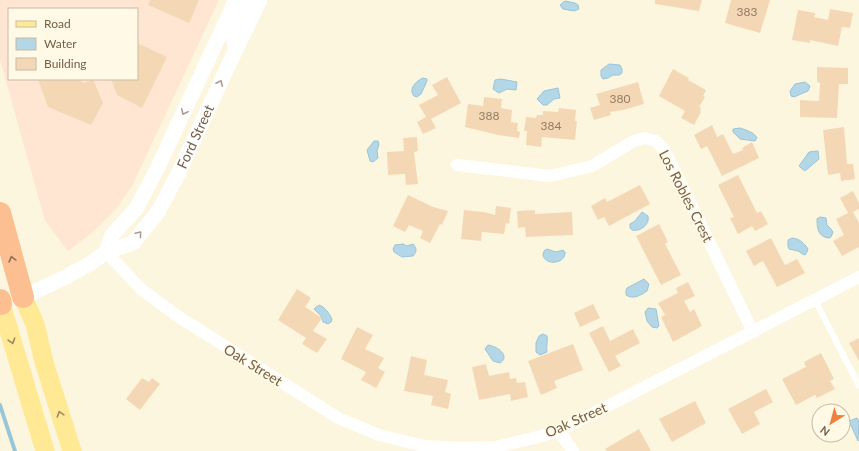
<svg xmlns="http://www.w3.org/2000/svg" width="859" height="451" viewBox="0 0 859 451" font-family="Lato,sans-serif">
  <rect width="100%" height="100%" fill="#fdf6df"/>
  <!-- commercial -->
  <path fill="#fee6d2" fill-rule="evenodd" d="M0 0H219L132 186 116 209 94 231 68 251 45 221 0 60ZM9 9H137V79H9Z"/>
  <!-- water -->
  <g fill="#b3d7e7" stroke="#99c5d9">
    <polygon points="565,1 575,3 578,5 579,9 574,11 563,9 560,5"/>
    <polygon points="609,64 620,65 622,69 622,73 619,75 613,75 608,78 603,79 601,76 601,70"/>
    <path d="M423 78 427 79V81L421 94 417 97 414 96C408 89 416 81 423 78Z"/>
    <polygon points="501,79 517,82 516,90 507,89 499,93 493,89 495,80"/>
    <polygon points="805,82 810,86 808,91 794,97 791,96 790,91 795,84"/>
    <polygon points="558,88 560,98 554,99 547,105 543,105 537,99 544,91"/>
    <path d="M740 128C746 130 754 132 757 138L755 141 740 139 733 132V129Z"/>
    <polygon points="374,141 378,141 379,144 377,151 378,158 373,162 370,161 367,150"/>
    <polygon points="818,151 819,159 805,171 801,168 799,166 809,152"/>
    <path d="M642 212 648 216C650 224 641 232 632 230L630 228V224L635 221Z"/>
    <path d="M820 217 826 218 827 225 831 229 833 232 831 237 829 238C818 237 817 228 817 219Z"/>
    <path d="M792 238C800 239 804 243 808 249L806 254 804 255 798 251 789 249 788 246V240Z"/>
    <path d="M403 244 407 246 413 244C417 249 417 251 413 256L402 257 394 252 393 249 395 245Z"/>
    <path d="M547 249 556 252 563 250 565 252C566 264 545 266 543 255L544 251Z"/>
    <path d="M644 279 649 284 647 291C641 295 633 300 626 295V291L627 288Z"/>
    <path d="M319 305C325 307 329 313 332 319L331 322 328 324 323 322 321 316 314 309Z"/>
    <polygon points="648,308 656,309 659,326 657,328 652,327 647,321 645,312"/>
    <path d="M543 334 547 336C548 340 546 346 547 352L540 355 536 352V343L539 336Z"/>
    <path d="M488 345C497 346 511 356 500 363L493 361 485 349Z"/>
    <polygon points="857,418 859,421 858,441 849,421"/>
  </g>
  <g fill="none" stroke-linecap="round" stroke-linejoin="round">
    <!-- stream -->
    <polyline stroke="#99c5d9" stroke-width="4" points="0,405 15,451"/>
  </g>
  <!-- building -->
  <g fill="#f4d8b5">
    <polygon points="150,0 199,0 189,23 148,5"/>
    <polygon points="655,0 702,0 699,11 655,4"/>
    <polygon points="731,0 770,0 760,33 725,23"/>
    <polygon points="830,9 853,13 850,28 842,27 838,46 810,40 810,43 792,40 798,10 815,13 814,17 828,20"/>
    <polygon points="137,43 167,57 142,108 117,95 111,79 137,79"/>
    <polygon points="817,67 848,68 848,84 839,84 837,118 800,117 800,100 819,101 820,83 817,82"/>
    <polygon points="673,69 689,78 688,80 706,90 703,96 705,97 699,107 701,108 700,111 701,112 694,125 681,118 685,111 659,96"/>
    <polygon points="447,77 461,103 431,119 436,128 423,134 417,122 426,117 419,105 438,95 432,85"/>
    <polygon points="38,79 78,79 84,83 93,79 103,103 91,125 48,107"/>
    <polygon points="638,82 644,104 623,110 610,112 611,115 594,120 590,108 600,105 596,94"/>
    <polygon points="484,97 502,99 501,108 512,110 511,122 518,123 517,131 520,132 519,138 498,135 465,127 468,104 483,106"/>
    <polygon points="559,108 576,110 575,121 577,121 575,140 542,137 541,147 526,145 527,131 524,131 526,117 536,118 537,115 543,115 543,111 558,112"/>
    <polygon points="712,125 717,137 723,134 733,154 743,150 742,148 752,142 759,158 722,176 707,146 701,149 694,135"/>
    <polygon points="844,127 847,164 853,164 855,179 841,181 840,173 828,175 823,130"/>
    <polygon points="417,137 418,151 414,152 418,184 406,185 405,174 388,175 387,152 404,151 403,138"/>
    <polygon points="738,175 757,213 761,211 768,224 755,231 752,226 738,234 730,218 734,217 718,185"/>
    <polygon points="640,185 650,204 609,226 604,217 598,220 591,206 605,198 607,202"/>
    <polygon points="853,191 859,203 859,209 853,212 859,223 859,247 842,256 833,241 844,235 836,219 848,213 840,198"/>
    <polygon points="408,195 433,207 448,211 442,225 440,224 430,243 420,238 423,231 409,225 405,232 393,226"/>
    <polygon points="496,206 511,208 509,224 506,223 504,234 482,232 481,241 461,239 464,210 484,212 495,215"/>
    <polygon points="535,210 535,214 572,212 573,235 526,237 525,227 518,228 517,211"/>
    <polygon points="659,224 668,242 665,244 681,275 661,285 636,236"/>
    <polygon points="771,238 785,265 797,259 805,273 777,287 763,261 754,266 746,251"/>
    <polygon points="688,282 695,296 684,301 690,312 694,309 702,326 673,342 661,317 665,315 658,303 678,293 676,288"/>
    <polygon points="297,289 311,298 305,307 322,318 313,331 327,339 317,353 302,344 306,338 278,320"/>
    <polygon points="593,304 600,318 580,327 574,313"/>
    <polygon points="603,326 610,341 633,329 640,343 615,356 621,366 609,372 589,333"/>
    <polygon points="357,327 373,335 365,349 384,358 378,368 385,372 376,388 361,380 366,372 341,359"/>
    <polygon points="859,338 859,361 849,343"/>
    <polygon points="573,344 583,370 554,381 557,388 541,395 528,361"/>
    <polygon points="821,353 834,379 830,381 835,389 817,398 815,395 796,405 782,379 806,367 804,362"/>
    <polygon points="411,356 427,360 424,375 448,380 445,392 451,394 448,409 431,405 433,396 404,391"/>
    <polygon points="486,364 489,376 509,372 510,379 516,378 517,383 525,382 528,397 511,401 510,394 479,400 472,367"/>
    <polygon points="142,378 149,382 152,378 160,384 140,410 126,399"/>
    <polygon points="766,389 773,402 754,412 760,424 742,434 728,409"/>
    <polygon points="695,401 706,423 672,442 659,419"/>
    <polygon points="639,429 651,451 607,451 605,449"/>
  </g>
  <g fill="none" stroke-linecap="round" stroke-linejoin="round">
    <!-- service -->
    <polyline stroke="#fff" stroke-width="6" points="815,300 859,386"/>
    <!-- minor -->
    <g stroke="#fff" stroke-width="12">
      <polyline points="457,165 550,176 592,166 634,141 645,138 656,141 665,151 753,332"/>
      <polyline points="106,252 141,289 176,315 338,418 379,435 424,446 462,448 496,447 530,439 559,431 859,277"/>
      <polyline points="559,431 573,451"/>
    </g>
    <!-- tertiary -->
    <g stroke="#fff" stroke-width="15">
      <polyline points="236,49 232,32 247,0"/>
      <polyline points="106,252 112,235 136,209 157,169 236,0"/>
      <path id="s1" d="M23 297 66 277 91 263 106 252 133 243 158 212 179 172 236 49 260 0"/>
    </g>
    <!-- primary -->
    <g stroke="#ffe994" stroke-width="19">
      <polyline points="23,297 35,324 44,362 72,451"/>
      <polyline points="1,304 45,451"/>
    </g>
    <!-- motorway -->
    <g stroke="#fbbf92" stroke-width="22">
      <polyline points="0,213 23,297"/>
      <polyline points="0,300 1,304"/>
    </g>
  </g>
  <!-- one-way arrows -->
  <defs><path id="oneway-chevron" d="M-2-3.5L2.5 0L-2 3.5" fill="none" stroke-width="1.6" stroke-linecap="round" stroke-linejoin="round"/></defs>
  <g stroke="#ac9e90">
    <use href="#oneway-chevron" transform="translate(220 83) rotate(-65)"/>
    <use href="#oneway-chevron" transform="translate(184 112) rotate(115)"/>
    <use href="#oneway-chevron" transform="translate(139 234) rotate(-50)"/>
  </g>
  <use stroke="#8f7155" href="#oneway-chevron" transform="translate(12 259) rotate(-105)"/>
  <g stroke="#9e885d">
    <use href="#oneway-chevron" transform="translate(12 341) rotate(73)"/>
    <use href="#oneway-chevron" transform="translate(60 414) rotate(-108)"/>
  </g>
  <g text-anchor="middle" stroke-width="3" stroke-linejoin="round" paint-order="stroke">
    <!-- number labels -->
    <g font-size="12" fill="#947c62">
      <text x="747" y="16">383</text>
      <text x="620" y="103">380</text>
      <text x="489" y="120">388</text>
      <text x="551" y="130">384</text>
    </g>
    <!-- street labels -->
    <g font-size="14" fill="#745e46" stroke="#fff9e6">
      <text dy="5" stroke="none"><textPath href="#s1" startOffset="247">Ford Street</textPath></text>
      <text transform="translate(686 196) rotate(63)" y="5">Los Robles Crest</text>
      <text transform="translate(253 365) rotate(32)" y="5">Oak Street</text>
      <text transform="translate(576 420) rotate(-24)" y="5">Oak Street</text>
    </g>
  </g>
  <!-- legend -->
  <rect x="8" y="8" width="130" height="72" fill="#fff9e6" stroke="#c7bba6"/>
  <rect x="16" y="21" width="20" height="6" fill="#ffe994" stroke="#c7bba6"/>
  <text x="44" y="28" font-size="12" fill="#745e46">Road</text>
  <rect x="16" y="38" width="20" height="12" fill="#b3d7e7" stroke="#c7bba6"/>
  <text x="44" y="48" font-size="12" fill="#745e46">Water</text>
  <rect x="16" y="58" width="20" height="12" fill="#f4d8b5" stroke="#c7bba6"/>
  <text x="44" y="68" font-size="12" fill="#745e46">Building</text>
  <!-- north arrow -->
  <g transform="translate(831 423) rotate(217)"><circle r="19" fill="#fff9e6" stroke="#c7bba6"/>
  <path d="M0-3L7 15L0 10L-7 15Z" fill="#ed823e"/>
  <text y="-6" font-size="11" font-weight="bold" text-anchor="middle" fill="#745e46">N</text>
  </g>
</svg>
